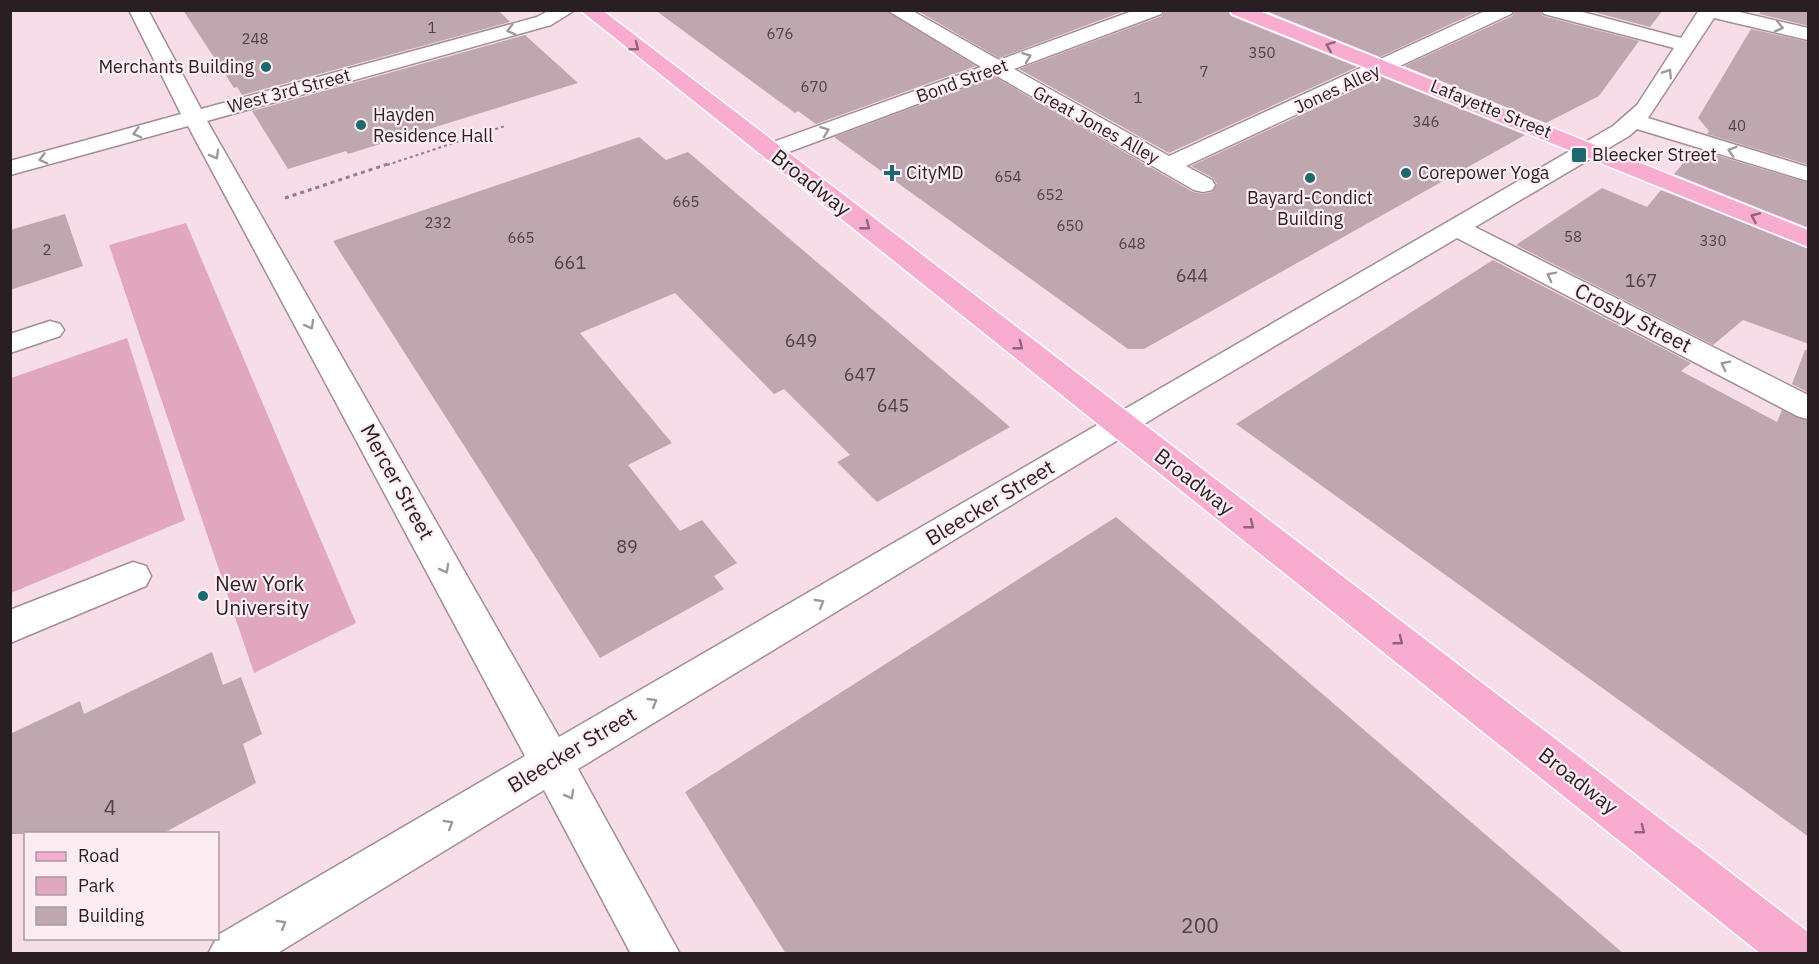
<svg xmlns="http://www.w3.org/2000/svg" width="1819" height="964" viewBox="0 0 1819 964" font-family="'IBM Plex Sans',sans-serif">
  <rect width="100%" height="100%" fill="#f7dde7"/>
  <!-- green -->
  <g fill="#e0a7be">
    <polygon points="186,223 356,623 254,673 109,245"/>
    <polygon points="127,338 185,520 11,593 11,378"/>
  </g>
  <!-- building -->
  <g fill="#bfa7b0">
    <polygon points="183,10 498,10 510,22 242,95 237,87 234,88"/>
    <polygon points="655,10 885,10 976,66 816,124 798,111 795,113"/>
    <polygon points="916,10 1127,10 999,58"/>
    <polygon points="1165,10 1228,10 1231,16 1357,67 1169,153 1019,69 1162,16"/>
    <polygon points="1264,10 1481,10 1380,57"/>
    <polygon points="1515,10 1540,10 1543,16 1639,41 1599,96 1546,123 1404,66 1512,16"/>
    <polygon points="1586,10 1663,10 1650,27"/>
    <polygon points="1762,10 1809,10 1809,26 1759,14"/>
    <polygon points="1751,29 1809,42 1809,165 1707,134 1709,131 1698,118"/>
    <polygon points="525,35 578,83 348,154 346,151 288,169 252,111"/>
    <polygon points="995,77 1193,192 1203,194 1212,192 1217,184 1213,178 1191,166 1382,77 1525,135 1144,349 1128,349 834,137"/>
    <polygon points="639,137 666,160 688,152 1010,427 877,502 837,462 850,455 784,389 774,394 675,293 580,333 672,443 628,465 680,531 702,520 737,563 714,576 724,589 600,658 333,241"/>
    <polygon points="1695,149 1809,183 1809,228 1674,174"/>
    <polygon points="1602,188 1647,207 1661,190 1809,249 1809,344 1743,320 1713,345 1516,245"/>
    <polygon points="65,214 83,266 10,290 10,230"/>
    <polygon points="1493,260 1691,363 1681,371 1777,422 1782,410 1809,421 1809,837 1236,424"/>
    <polygon points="1805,350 1809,350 1809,393 1792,384"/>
    <polygon points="1116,517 1247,629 1624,954 786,954 685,792"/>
    <polygon points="212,652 223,685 241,677 262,734 243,744 256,783 162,834 10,834 10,734 80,701 84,714"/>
  </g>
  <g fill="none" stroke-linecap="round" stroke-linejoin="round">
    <defs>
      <g id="minor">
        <polygon points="129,10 148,10 201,109 537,17 550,10 575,10 551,25 207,121 559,737 1613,126 1637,105 1674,48 1544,14 1542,10 1575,10 1681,38 1699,10 1731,10 1808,28 1808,40 1714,18 1648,118 1808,167 1808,181 1637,129 1629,136 1475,227 1808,395 1808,419 1797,416 1457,238 1177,404 578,769 680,954 631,954 544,790 276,954 208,954 218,935 525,756 188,126 10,175 10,161 181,114"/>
        <polygon points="887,10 911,10 999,60 1135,10 1163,10 1161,14 1014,69 1169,156 1487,10 1513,10 1511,14 1186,166 1212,180 1215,185 1212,190 1203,192 1194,190 995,75 778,156 762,156 758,151 762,146 981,67"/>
        <polygon points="50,321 60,324 64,330 60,336 10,353 10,334"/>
        <polygon points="133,562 146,566 151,576 146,586 10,643 10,610"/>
      </g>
      <g id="major">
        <polygon points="580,10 602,10 1808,932 1808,954 1761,954"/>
        <polygon points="1230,10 1257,10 1808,230 1808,247 1232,14"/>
      </g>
    </defs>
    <!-- minor casing -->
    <use href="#minor" stroke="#a48d96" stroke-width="3"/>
    <!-- major casing -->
    <use href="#major" stroke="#fff" stroke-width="3"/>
    <!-- path-far1 -->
    <polyline stroke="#928087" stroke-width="2" stroke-dasharray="3 3" stroke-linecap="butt" points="387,165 505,126"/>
    <!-- path -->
    <polyline stroke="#928087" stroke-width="3" stroke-dasharray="4 4" stroke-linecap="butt" points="285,198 391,163"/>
    <!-- minor -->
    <use href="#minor" fill="#fff" fill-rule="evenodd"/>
    <!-- major -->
    <use href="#major" fill="#f8acd0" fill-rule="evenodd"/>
  </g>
  <!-- one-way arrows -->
  <defs><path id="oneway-chevron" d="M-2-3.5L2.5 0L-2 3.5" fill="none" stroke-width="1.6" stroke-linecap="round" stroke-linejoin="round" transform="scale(1.5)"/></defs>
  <g stroke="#9e9a9c">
    <use href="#oneway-chevron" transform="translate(1779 27) rotate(13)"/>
    <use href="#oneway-chevron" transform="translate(511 30) rotate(165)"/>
    <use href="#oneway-chevron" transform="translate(1027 57) rotate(-20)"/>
    <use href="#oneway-chevron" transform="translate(1668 73) rotate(-57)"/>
    <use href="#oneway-chevron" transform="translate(825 131) rotate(-20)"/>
    <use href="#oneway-chevron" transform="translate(137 133) rotate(165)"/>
    <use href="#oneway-chevron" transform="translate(1732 151) rotate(-163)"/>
    <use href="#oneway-chevron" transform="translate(215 155) rotate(61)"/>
    <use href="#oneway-chevron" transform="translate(43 159) rotate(165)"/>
    <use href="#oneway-chevron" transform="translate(1551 276) rotate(-153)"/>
    <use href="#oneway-chevron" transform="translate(310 325) rotate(61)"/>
    <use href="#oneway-chevron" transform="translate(1725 365) rotate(-153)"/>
    <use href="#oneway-chevron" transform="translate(445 569) rotate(61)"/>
    <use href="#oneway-chevron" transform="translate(820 603) rotate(-31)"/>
    <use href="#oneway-chevron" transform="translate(653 702) rotate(-31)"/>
    <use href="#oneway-chevron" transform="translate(570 795) rotate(61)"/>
    <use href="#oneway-chevron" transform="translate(449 824) rotate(-31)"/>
    <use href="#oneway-chevron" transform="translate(282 924) rotate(-31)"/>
  </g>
  <g stroke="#90667a">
    <use href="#oneway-chevron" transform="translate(1330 46) rotate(-159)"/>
    <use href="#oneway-chevron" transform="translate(635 47) rotate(38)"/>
    <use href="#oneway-chevron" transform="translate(1755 217) rotate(-157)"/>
    <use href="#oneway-chevron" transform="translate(866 226) rotate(38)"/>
    <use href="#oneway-chevron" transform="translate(1019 346) rotate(38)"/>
    <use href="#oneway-chevron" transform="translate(1250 525) rotate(38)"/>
    <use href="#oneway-chevron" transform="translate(1399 641) rotate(38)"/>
    <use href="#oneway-chevron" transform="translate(1641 830) rotate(38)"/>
  </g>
  <!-- markers -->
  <g fill="#1d696f" stroke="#fdedf3" stroke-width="2">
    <circle cx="266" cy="67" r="6"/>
    <circle cx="361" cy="125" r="6"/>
    <rect x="1571" y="147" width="16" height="16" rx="3"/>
    <path d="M889 164h6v6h6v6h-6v6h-6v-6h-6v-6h6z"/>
    <circle cx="1406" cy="173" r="6"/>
    <circle cx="1310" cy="178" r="6"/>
    <circle cx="203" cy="596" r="6"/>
  </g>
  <g text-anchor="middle" stroke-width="4.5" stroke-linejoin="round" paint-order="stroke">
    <!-- far-number labels -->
    <g font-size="15" fill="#4e4146">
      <text x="432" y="33">1</text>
      <text x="780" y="39">676</text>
      <text x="255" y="44">248</text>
      <text x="1262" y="58">350</text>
      <text x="1204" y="77">7</text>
      <text x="814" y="92">670</text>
      <text x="1138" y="103">1</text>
      <text x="1426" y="127">346</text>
      <text x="1737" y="131">40</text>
      <text x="1008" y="182">654</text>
      <text x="1050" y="200">652</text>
      <text x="686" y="207">665</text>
      <text x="438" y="228">232</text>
      <text x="1070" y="231">650</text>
      <text x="1573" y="242">58</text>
      <text x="521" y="243">665</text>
      <text x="1713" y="246">330</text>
      <text x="1132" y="249">648</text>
      <text x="47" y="255">2</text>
    </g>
    <!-- far-poi labels -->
    <g font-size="18" fill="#281f23" stroke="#fdedf3" text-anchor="start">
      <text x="254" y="73" text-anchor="end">Merchants Building</text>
      <text x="373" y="121">Hayden<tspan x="373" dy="21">Residence Hall</tspan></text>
      <text x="1592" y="161">Bleecker Street</text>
      <text x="906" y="179">CityMD</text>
      <text x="1418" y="179">Corepower Yoga</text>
      <text x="1310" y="204" text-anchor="middle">Bayard-Condict<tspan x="1310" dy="21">Building</tspan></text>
    </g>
    <!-- far-street labels -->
    <g font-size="18" fill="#281f23" stroke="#fdedf3">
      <text transform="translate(962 81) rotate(-20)" y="6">Bond Street</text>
      <text transform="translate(1337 89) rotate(-25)" y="6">Jones Alley</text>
      <text transform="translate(289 91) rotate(-15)" y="6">West 3rd Street</text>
      <text transform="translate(1491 109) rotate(22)" y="6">Lafayette Street</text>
      <text transform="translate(1096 125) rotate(29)" y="6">Great Jones Alley</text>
    </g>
    <!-- number labels -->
    <g font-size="18" fill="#4e4146">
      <text x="570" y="269">661</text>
      <text x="1192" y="282">644</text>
      <text x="1641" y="287">167</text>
      <text x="801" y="347">649</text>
      <text x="860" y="381">647</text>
      <text x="893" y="412">645</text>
      <text x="627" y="553">89</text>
    </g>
    <!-- street labels -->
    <g font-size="21" fill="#281f23" stroke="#fdedf3">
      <text transform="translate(811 183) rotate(38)" y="7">Broadway</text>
      <text transform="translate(1633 318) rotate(27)" y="7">Crosby Street</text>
      <text transform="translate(397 482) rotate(61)" y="7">Mercer Street</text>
      <text transform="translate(1194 482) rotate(38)" y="7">Broadway</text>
      <text transform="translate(990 503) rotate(-31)" y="7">Bleecker Street</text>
      <text transform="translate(572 750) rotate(-31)" y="7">Bleecker Street</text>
      <text transform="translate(1578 781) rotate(38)" y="7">Broadway</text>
    </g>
    <!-- poi labels -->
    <g font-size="21" fill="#281f23" stroke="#fdedf3" text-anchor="start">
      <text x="215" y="591">New York<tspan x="215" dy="24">University</tspan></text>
    </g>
    <!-- near-number labels -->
    <g font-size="21" fill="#4e4146">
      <text x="110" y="815">4</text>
      <text x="1200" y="933">200</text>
    </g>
  </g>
  <!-- border -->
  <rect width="1819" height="964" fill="none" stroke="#281f23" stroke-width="24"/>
  <!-- legend -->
  <rect x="24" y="832" width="195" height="108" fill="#fdedf3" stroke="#a89ba0" stroke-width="1.5"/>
  <rect x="36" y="852" width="30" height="9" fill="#f8acd0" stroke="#a89ba0" stroke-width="1.5"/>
  <text x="78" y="862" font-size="18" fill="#281f23">Road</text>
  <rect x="36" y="877" width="30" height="18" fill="#e0a7be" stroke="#a89ba0" stroke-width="1.5"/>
  <text x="78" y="892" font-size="18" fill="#281f23">Park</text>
  <rect x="36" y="907" width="30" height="18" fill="#bfa7b0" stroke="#a89ba0" stroke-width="1.5"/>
  <text x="78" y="922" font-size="18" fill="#281f23">Building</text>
</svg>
